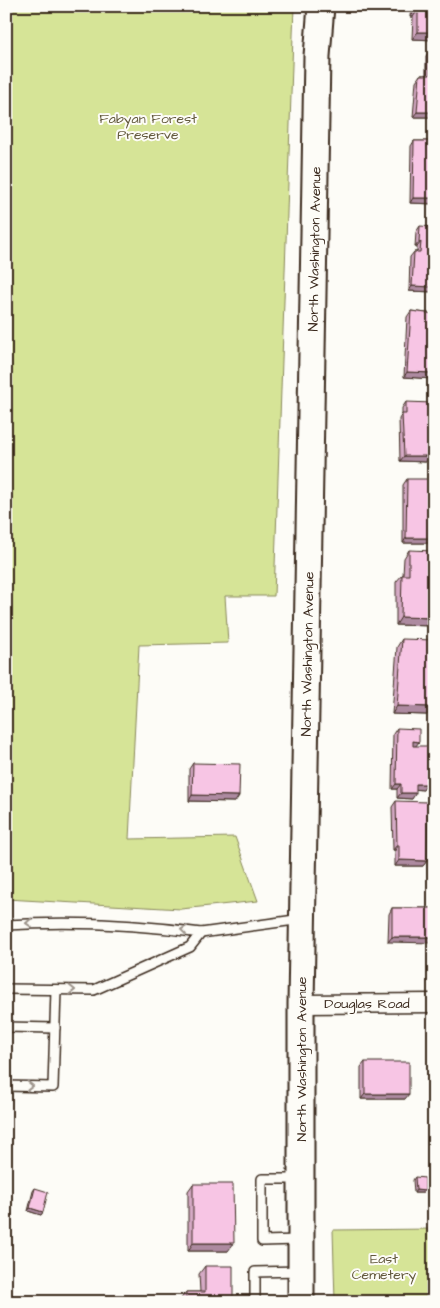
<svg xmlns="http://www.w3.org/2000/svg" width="440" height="1308" viewBox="0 0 440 1308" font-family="'Architects Daughter',sans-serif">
  <rect width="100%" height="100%" fill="#fdfcf7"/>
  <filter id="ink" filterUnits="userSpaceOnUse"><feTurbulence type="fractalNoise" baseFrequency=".02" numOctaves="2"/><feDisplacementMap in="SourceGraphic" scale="10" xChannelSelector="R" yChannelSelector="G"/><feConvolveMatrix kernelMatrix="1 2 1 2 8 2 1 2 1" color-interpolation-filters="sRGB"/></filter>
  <g filter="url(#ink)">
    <!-- green -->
    <g fill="#d6e497" stroke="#88875a">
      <polygon points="6,6 294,6 274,596 225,596 228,643 139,645 129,839 235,837 258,901 181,909 6,899"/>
      <polygon points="434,1229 434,1302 335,1302 333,1230"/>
    </g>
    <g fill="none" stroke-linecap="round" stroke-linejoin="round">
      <defs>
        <g id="service">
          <path d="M6 925C72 921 136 924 201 933L190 947 94 990 6 989"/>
          <polyline points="201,933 302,919"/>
          <polyline points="6,1027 55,1028"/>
          <polyline points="6,1086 53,1087 56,990"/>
          <polyline points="299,1240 262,1241 262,1179 300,1179"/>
          <polyline points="255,1302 255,1272 301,1271"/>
        </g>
        <polyline id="minor" points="301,1004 434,1003"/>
        <polyline id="secondary" points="301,1302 301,1004 317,56 321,6"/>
      </defs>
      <!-- service casing -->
      <use href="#service" stroke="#3b2a1e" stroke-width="12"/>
      <!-- minor casing -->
      <use href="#minor" stroke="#3b2a1e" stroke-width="21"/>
      <!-- secondary casing -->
      <use href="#secondary" stroke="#3b2a1e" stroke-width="29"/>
      <!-- service -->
      <use href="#service" stroke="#fdfcf7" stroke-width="9"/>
      <!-- minor -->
      <use href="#minor" stroke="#fdfcf7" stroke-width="18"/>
      <!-- secondary -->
      <use href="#secondary" stroke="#fdfcf7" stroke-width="25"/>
    </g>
    <!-- wall -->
    <g fill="#d4a9c4" stroke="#3b2a1e">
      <polygon points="411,6 434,6 434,40 412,39 413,17 410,17"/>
      <polygon points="430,50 434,50 434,117 413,117 416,81 420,75 426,75 426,56"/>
      <polygon points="414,141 434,141 434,204 410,203 411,146"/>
      <polygon points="420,226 434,292 409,291 410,257 414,252 417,252 417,247 415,247 416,232"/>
      <polygon points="411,311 434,314 434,377 432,379 404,377 407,317"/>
      <polygon points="406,402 430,456 426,462 400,461 399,419 402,414 402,408"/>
      <polygon points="407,479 432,543 403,543 403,485"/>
      <polygon points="409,550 433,590 434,590 434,626 396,625 396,582 402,575 403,575 404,558"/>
      <polygon points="402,639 433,678 433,707 427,715 392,714 397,647"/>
      <polygon points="397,728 416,746 423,790 416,789 412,799 397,798 397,789 392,789 393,734"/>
      <polygon points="193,763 235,802 189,801 189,769"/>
      <polygon points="396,801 427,861 423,866 395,866 395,850 393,850 392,807"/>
      <polygon points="392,908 434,908 388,942 389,914"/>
      <polygon points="365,1062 405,1099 361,1099 361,1067"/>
      <polygon points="415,1177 425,1191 423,1193 414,1193 413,1180"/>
      <polygon points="193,1184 228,1251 188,1251 188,1191"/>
      <polygon points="35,1188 43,1212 41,1215 28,1211 33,1191"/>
      <polygon points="205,1266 233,1302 180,1302 180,1300 186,1292 200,1292 199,1274"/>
    </g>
    <!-- shaded-wall -->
    <g fill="#ad8aa0" stroke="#3b2a1e">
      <polygon points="415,10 418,10 413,17 410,17"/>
      <polygon points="418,32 434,32 434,40 412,39"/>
      <polygon points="417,112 434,112 434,117 413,117"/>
      <polygon points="413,198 434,198 434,204 410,203"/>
      <polygon points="419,242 421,242 417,247 415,247"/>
      <polygon points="412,286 434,287 434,292 409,291"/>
      <polygon points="407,372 434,373 434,377 432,379 404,377"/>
      <polygon points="404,456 430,456 426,462 400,461"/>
      <polygon points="406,538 434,538 434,541 432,543 403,543"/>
      <polygon points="401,617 434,618 434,626 396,625"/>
      <polygon points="397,706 433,707 427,715 392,714"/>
      <polygon points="413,741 419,742 415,747 410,747"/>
      <polygon points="396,784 401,784 397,789 392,789"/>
      <polygon points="416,784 427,784 423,790 412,789"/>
      <polygon points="401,793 416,793 412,799 397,798"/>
      <polygon points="192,795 239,796 235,802 189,801"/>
      <polygon points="397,845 399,845 395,850 393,850"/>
      <polygon points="399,860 427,861 423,866 395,866"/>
      <polygon points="392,937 434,937 434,943 388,942"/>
      <polygon points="365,1094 409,1094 405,1099 361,1099"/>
      <polygon points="416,1190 425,1191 423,1193 414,1193"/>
      <polygon points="30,1208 43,1212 41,1215 28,1211"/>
      <polygon points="193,1243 234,1243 228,1251 188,1251"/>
    </g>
    <!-- building -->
    <g fill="#f7c5e4" stroke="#3b2a1e">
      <polygon points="416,6 434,6 434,32 418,32 418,10 415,10"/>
      <polygon points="430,50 434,50 434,112 417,112 420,75 430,75"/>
      <polygon points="414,141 434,141 434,198 413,198"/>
      <polygon points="420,226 434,227 434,287 412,286 414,252 420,252 421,242 419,242"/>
      <polygon points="411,311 434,314 434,373 407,372"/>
      <polygon points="406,402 432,403 430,456 404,456 402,414 406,414"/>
      <polygon points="407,479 434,479 434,538 406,538"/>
      <polygon points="409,550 434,551 433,590 434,590 434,618 401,617 402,575 409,575"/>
      <polygon points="402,639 434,640 433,707 397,706"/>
      <polygon points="397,728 419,729 419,742 413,741 413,746 428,746 427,784 416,784 416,793 401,793 401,784 396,784"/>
      <polygon points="193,763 240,764 239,796 192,795"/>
      <polygon points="396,801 428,802 427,861 399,860 399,845 397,845"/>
      <rect x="392" y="908" width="42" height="29"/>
      <rect x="365" y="1062" width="44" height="32"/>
      <polygon points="415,1177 425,1178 425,1191 416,1190"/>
      <polygon points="193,1184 233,1184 234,1243 193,1243"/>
      <polygon points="35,1188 48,1192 43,1212 30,1208"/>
      <polygon points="205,1266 233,1266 233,1302 186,1302 186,1292 205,1292"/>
    </g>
    <!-- one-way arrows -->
    <defs><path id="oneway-chevron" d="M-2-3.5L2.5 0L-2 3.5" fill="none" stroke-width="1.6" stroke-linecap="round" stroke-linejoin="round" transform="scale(1.25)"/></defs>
    <g stroke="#9c938a">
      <use href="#oneway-chevron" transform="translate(29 923) rotate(177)"/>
      <use href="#oneway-chevron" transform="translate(184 930) rotate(-173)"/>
      <use href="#oneway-chevron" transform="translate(72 990) rotate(1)"/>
      <use href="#oneway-chevron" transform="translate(30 1086) rotate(1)"/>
    </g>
  </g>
  <g text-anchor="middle" stroke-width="4" stroke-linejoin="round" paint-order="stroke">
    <!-- park labels -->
    <g font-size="14" fill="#62583c" stroke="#fdfcf7">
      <text x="148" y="123">Fabyan Forest<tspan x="148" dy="16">Preserve</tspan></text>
      <text x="384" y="1263">East<tspan x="384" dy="16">Cemetery</tspan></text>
    </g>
    <!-- street labels -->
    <g font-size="14" fill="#3b2a1e" stroke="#fdfcf7">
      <text transform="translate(314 249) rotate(-89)" y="5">North Washington Avenue</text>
      <text transform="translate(307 654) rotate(-89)" y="5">North Washington Avenue</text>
      <text x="367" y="1008">Douglas Road</text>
      <text transform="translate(301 1059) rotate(-90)" y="5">North Washington Avenue</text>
    </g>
  </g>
  <!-- margin -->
  <rect width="440" height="1308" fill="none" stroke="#fdfcf7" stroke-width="25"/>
  <rect x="12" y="12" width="415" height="1283" fill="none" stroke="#3b2a1e" stroke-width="2" filter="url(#ink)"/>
</svg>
